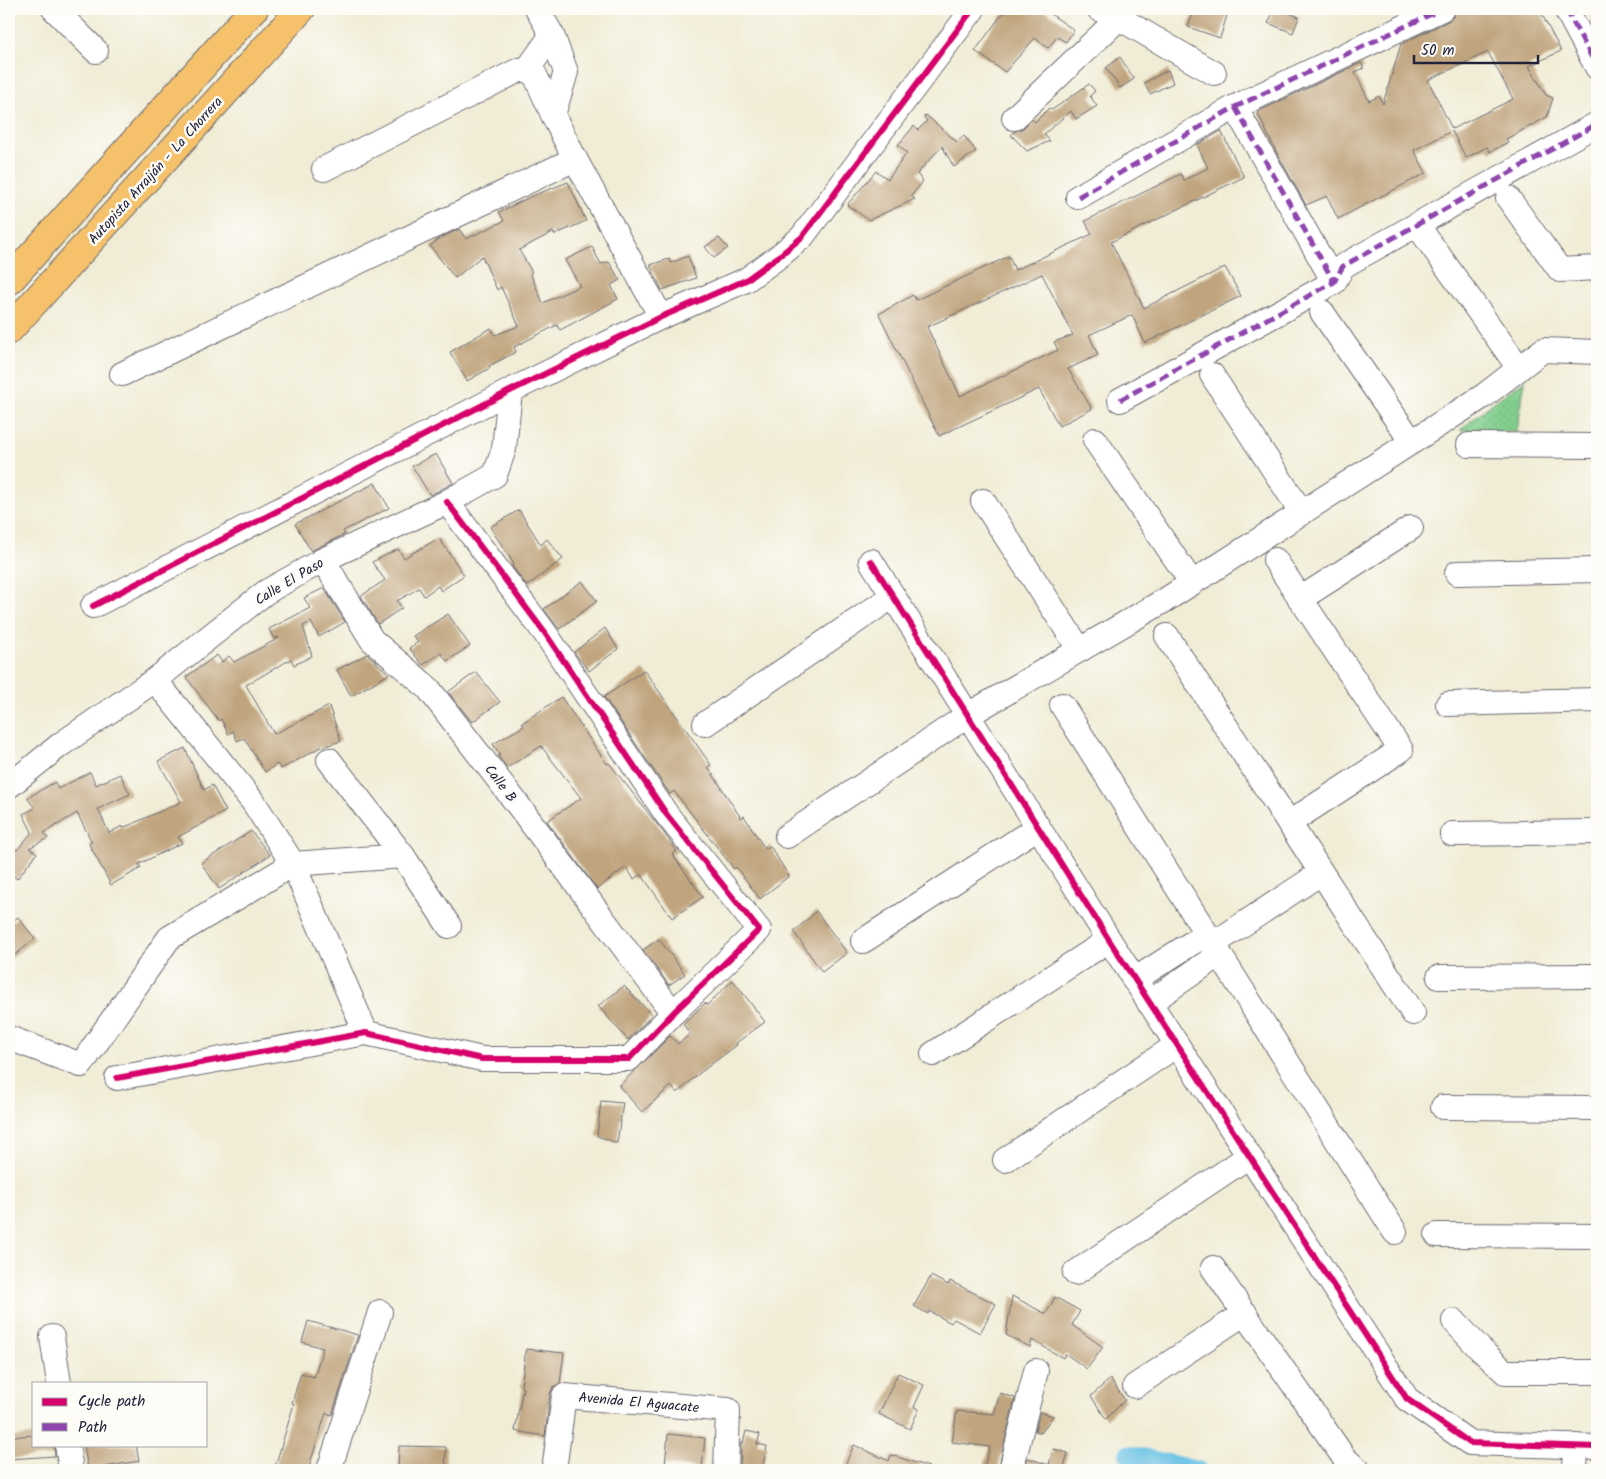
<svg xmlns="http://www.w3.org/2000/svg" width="1606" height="1479" viewBox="0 0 1606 1479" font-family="Kalam,sans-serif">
  <defs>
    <pattern id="park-dots" width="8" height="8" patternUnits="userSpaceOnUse" patternTransform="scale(1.25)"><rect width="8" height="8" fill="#82ce8d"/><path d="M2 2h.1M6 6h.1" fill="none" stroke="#70b17b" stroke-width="1.8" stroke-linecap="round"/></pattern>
  </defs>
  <rect width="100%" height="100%" fill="#fdfcf7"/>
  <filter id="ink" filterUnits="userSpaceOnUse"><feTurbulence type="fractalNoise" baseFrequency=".02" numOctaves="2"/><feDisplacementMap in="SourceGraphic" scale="10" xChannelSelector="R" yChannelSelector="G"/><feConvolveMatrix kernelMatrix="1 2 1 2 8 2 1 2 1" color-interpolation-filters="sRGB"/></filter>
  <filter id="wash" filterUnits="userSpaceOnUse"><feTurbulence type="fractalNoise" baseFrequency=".0096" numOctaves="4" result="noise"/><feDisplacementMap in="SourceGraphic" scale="20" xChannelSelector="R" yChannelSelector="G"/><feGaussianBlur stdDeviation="1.12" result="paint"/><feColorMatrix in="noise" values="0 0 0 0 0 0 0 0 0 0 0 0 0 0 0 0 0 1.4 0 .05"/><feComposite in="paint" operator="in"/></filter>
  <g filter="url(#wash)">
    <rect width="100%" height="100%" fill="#f0ecd5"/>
    <!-- park -->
    <polygon fill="url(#park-dots)" stroke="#527864" points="1525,380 1517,432 1460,430 1491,404"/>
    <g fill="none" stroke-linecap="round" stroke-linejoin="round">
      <!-- canal -->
      <polyline stroke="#68c1e5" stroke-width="18" points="1128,1454 1198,1470"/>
    </g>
    <g id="blocks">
      <!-- building -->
      <g fill="#c0a47e" fill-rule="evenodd">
        <polygon points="1006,9 1043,9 1074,30 1066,42 1057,37 1048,48 1035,38 1005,72 975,51"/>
        <polygon points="1195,9 1229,9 1220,38 1188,27"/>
        <polygon points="1275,9 1279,9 1299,17 1293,33 1268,23"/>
        <path d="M1458 9H1539L1561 51 1529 66 1546 95 1553 98 1547 117 1506 139 1508 142 1490 152 1487 147 1466 158 1452 131 1414 150 1426 173 1338 219 1327 196 1306 205 1277 153 1257 112 1361 63 1364 68 1355 72 1369 101 1379 96 1383 104 1401 44 1448 21 1453 17 1456 10ZM1488 52 1513 99 1452 129 1428 80Z"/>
        <polygon points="1120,57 1134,79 1120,88 1106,68"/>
        <polygon points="1168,70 1173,83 1150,94 1144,83"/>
        <polygon points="1089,84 1095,91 1090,96 1097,106 1076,119 1071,111 1044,134 1050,141 1027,151 1011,135 1015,131 1023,128 1032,119 1035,122 1049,108 1052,110"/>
        <polygon points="926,115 957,142 964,136 976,151 954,167 942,146 917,174 923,181 911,196 915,199 869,220 847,205 876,171 888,179 907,153 898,145 914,126 918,130 927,121 924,117"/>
        <path d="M1221 131 1244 177 1111 242 1144 308 1225 267 1241 296 1145 343 1132 315 1089 335 1098 355 1068 369 1092 409 1059 426 1039 389 939 436 879 314 913 295 916 300 1009 256 1015 270 1092 234 1085 221 1181 174 1184 180 1208 168 1197 145ZM1042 274 1073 335 1054 342 1058 350 960 396 927 327Z"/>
        <polygon points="568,182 586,221 554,235 553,232 519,250 532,272 530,273 543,303 580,286 565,260 592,247 601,264 609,262 620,280 611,285 618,299 560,330 557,325 514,347 516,352 489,366 490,368 467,381 450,352 491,328 495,335 519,326 501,287 497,290 482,256 455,278 430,246 439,239 459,229 466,239 504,221 499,212 532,196"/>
        <polygon points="719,238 728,248 714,258 705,247"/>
        <polygon points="688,256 696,278 662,290 650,265 669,259 671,263"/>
        <polygon points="436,454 453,483 430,495 412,466"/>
        <polygon points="375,483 389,508 343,531 345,534 311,551 295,524"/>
        <polygon points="519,510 541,545 547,539 563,559 527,586 512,566 514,564 490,527"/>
        <polygon points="439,538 464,575 441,591 438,586 424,596 419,588 397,601 402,608 378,624 361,596 385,580 372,562 398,549 404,558"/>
        <polygon points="582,581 597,601 559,629 544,609"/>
        <polygon points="324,588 345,622 319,637 311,622 303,626 312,656 294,665 291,659 246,685 274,734 329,706 341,741 319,748 281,769 277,764 265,772 244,738 237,741 233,731 228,734 221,719 219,721 186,677 217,655 222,662 229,656 234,662 279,638 278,637 274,639 269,629 310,608 304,598"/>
        <polygon points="448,614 470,646 447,661 441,653 423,665 409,648 418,642 413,636"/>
        <polygon points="605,628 618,649 589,671 574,652"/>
        <polygon points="367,654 389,674 351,696 337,670"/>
        <polygon points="644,670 711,765 708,767 741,818 744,816 765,849 770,846 789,876 760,899 736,867 734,869 674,791 670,794 604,697"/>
        <polygon points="476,672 500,702 472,722 448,692"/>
        <polygon points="561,697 607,764 609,763 664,833 677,851 672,854 703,897 672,918 641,874 634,879 626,867 597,889 547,821 581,798 541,746 507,768 498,756 500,755 493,744 524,726 522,723"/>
        <polygon points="185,748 204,790 212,785 226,811 178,837 182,843 139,864 141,868 111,885 89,844 92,842 77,813 44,833 48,838 29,848 37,853 17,879 9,872 9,843 17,850 32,832 23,814 35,808 27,798 55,782 58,789 90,772 96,785 120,774 130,794 98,809 109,833 122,826 123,828 181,802 158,761"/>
        <polygon points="251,831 270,855 219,889 201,863"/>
        <polygon points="816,911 847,953 822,972 794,932"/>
        <polygon points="18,917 35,939 9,960 9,924"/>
        <polygon points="659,939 685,974 669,985 643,950"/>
        <polygon points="733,980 765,1022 736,1043 737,1045 701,1072 677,1093 671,1086 642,1112 619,1086 670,1036 678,1044 690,1034 683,1024 705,1003 707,1005"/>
        <polygon points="624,986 652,1015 628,1040 598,1006"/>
        <polygon points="601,1101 623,1103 617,1143 597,1136"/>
        <polygon points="931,1276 948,1285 950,1281 996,1304 980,1333 954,1319 951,1323 929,1311 928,1314 914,1306"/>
        <polygon points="1012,1296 1046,1314 1055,1297 1080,1311 1072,1325 1103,1347 1087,1369 1066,1354 1063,1358 1032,1340 1030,1347 1006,1335"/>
        <polygon points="308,1321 358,1335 332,1415 326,1413 308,1470 274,1470 294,1404 292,1403 301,1373 314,1377 323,1348 302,1342"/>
        <polygon points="526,1349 564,1353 560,1383 553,1387 550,1394 545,1436 515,1431 523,1388 521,1387"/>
        <polygon points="898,1373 924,1385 914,1407 919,1409 910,1429 879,1414"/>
        <polygon points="1110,1379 1125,1400 1106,1419 1091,1396"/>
        <polygon points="1000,1393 1015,1398 998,1470 983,1470 990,1447 952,1442 957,1411 994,1414"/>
        <polygon points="1040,1412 1053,1416 1041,1433 1035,1431"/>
        <polygon points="746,1431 760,1434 757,1444 767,1446 762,1470 740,1470 741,1443 743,1443"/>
        <polygon points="668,1434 705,1438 702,1468 665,1465"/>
        <polygon points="34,1435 34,1445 54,1445 55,1456 9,1459 9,1437"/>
        <polygon points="84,1445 136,1445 139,1461 88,1470"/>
        <polygon points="854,1445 889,1461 891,1455 929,1467 928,1470 843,1470"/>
        <polygon points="399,1446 446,1447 445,1470 398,1470"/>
        <polygon points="1053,1449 1068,1453 1063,1470 1025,1470 1028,1458 1049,1465"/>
      </g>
    </g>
  </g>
  <g filter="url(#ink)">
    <use href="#blocks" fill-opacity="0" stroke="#6a6971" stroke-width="1"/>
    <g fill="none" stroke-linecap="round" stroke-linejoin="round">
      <defs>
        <g id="minor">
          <polyline points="54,9 96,51"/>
          <polyline points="537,9 552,35 566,72 553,115"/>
          <polyline points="1099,9 1119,18 1214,73"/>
          <polyline points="1566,9 1597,67"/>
          <polyline points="527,70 552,35"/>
          <polyline points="1235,107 1334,282"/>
          <polyline points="1014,118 1119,18"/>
          <polyline points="324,169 519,70 527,70 535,75 553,115 575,159 661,317"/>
          <polyline points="1078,197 1235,107 1442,9"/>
          <polyline points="1508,198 1560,270 1597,268"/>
          <polyline points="1425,236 1519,368"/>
          <polyline points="1322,312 1412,442"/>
          <polyline points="122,374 575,159"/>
          <polyline points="1212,375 1302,513"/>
          <polyline points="1120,400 1334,282 1343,266 1597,124"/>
          <polyline points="1095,440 1192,583"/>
          <polyline points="1469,445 1597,446"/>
          <polyline points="983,501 1080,650"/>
          <polyline points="323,560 372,640 428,688 518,805 673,1013"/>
          <polyline points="1275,560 1401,750 1289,823"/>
          <polyline points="871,561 1109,940 1407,1399 1470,1443 1597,1447"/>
          <polyline points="1457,573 1597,570"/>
          <polyline points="1300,599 1411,528"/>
          <polyline points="93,606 510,391 661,317 746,280 778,257 802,237 973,9"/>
          <polyline points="1167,636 1413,1013"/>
          <polyline points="155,680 254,803 293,864 366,1033"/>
          <polyline points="1448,704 1597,700"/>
          <polyline points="1062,705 1395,1232"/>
          <polyline points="705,724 893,596"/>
          <polyline points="329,760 403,856 449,926"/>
          <polyline points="9,786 60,745 155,680 266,592 323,560 447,502 495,475 504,449 510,391"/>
          <polyline points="1452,834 1597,832"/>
          <polyline points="787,836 968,715 1167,599 1485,395 1543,350 1597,352"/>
          <polyline points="863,941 1038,827"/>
          <polyline points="1213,944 1321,873"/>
          <polyline points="1439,977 1597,976"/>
          <polyline points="1134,980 1206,934"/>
          <polyline points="1149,1003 1220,954"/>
          <polyline points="9,1038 81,1065 169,938 293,864 403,856"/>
          <polyline points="933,1054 1109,940"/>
          <polyline points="117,1078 366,1033 482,1059 629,1059 673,1013 759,930 667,815 545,633 447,502"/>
          <polyline points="1443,1107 1597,1108"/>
          <polyline points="1005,1160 1177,1045"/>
          <polyline points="1437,1235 1597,1236"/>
          <polyline points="1213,1268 1345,1459 1358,1470"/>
          <polyline points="1075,1273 1249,1156"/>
          <polyline points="1454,1321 1480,1349 1505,1372 1597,1372"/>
          <polyline points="52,1337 59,1383"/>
          <polyline points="1135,1386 1245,1313"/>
          <polyline points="67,1445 71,1470"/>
          <polyline points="329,1470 380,1312"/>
          <polyline points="554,1470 564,1396 728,1410 726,1470"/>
          <polyline points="1011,1470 1036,1371"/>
          <polyline points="1575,1470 1576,1446"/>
        </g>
        <g id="highway">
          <polyline points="9,281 254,9"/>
          <polyline points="9,330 301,9"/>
        </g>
      </defs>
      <!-- minor casing -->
      <use href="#minor" stroke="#6a6971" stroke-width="26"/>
      <!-- highway casing -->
      <use href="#highway" stroke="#6a6971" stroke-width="30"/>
      <!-- minor -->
      <use href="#minor" stroke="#fff" stroke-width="24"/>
      <!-- highway -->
      <use href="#highway" stroke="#f5c16b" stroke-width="28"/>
      <!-- quiet -->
      <g stroke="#8e44ad" stroke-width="5" stroke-dasharray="10 5" stroke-linecap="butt">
        <polyline points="1566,9 1597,67"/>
        <polyline points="1235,107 1334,282"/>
        <polyline points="1078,197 1235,107 1442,9"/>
        <polyline points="1120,400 1334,282 1343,266 1597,124"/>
      </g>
      <defs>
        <g id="cycleway">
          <polyline points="871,561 1109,940 1407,1399 1470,1443 1597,1447"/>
          <polyline points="93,606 510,391 661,317 746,280 778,257 802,237 973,9"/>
          <polyline points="117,1078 366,1033 482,1059 629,1059 673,1013 759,930 667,815 545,633 447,502"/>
        </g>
      </defs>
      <!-- cycleway casing -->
      <use href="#cycleway" stroke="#fdfcf7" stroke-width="9"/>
      <!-- cycleway -->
      <use href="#cycleway" stroke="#d6006c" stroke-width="6"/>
    </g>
  </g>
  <g text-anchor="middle" stroke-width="5" stroke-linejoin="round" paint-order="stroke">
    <!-- street labels -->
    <g font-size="14" fill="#22223b" stroke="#fdfcf7">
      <text transform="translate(155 170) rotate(-48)" y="5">Autopista Arraiján - La Chorrera</text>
      <text transform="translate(289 581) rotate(-31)" y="5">Calle El Paso</text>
      <text transform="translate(501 783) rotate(53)" y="5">Calle B</text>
      <text transform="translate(639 1402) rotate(5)" y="5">Avenida El Aguacate</text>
    </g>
  </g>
  <!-- margin -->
  <rect width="1606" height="1479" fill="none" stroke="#fdfcf7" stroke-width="30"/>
  <!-- legend -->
  <rect x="32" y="1382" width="175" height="65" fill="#fdfcf7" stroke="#a5a5ac"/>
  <rect x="42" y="1398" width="25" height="8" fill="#d6006c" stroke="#a5a5ac"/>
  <text x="78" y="1406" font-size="15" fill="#22223b">Cycle path</text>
  <rect x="42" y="1423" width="25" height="8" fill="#8e44ad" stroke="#a5a5ac"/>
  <text x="78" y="1432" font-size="15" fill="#22223b">Path</text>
  <!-- scale -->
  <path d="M1414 55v8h124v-8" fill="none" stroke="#22223b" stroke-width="2.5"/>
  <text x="1421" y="55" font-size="15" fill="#22223b" stroke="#fdfcf7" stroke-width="4" paint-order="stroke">50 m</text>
</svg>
